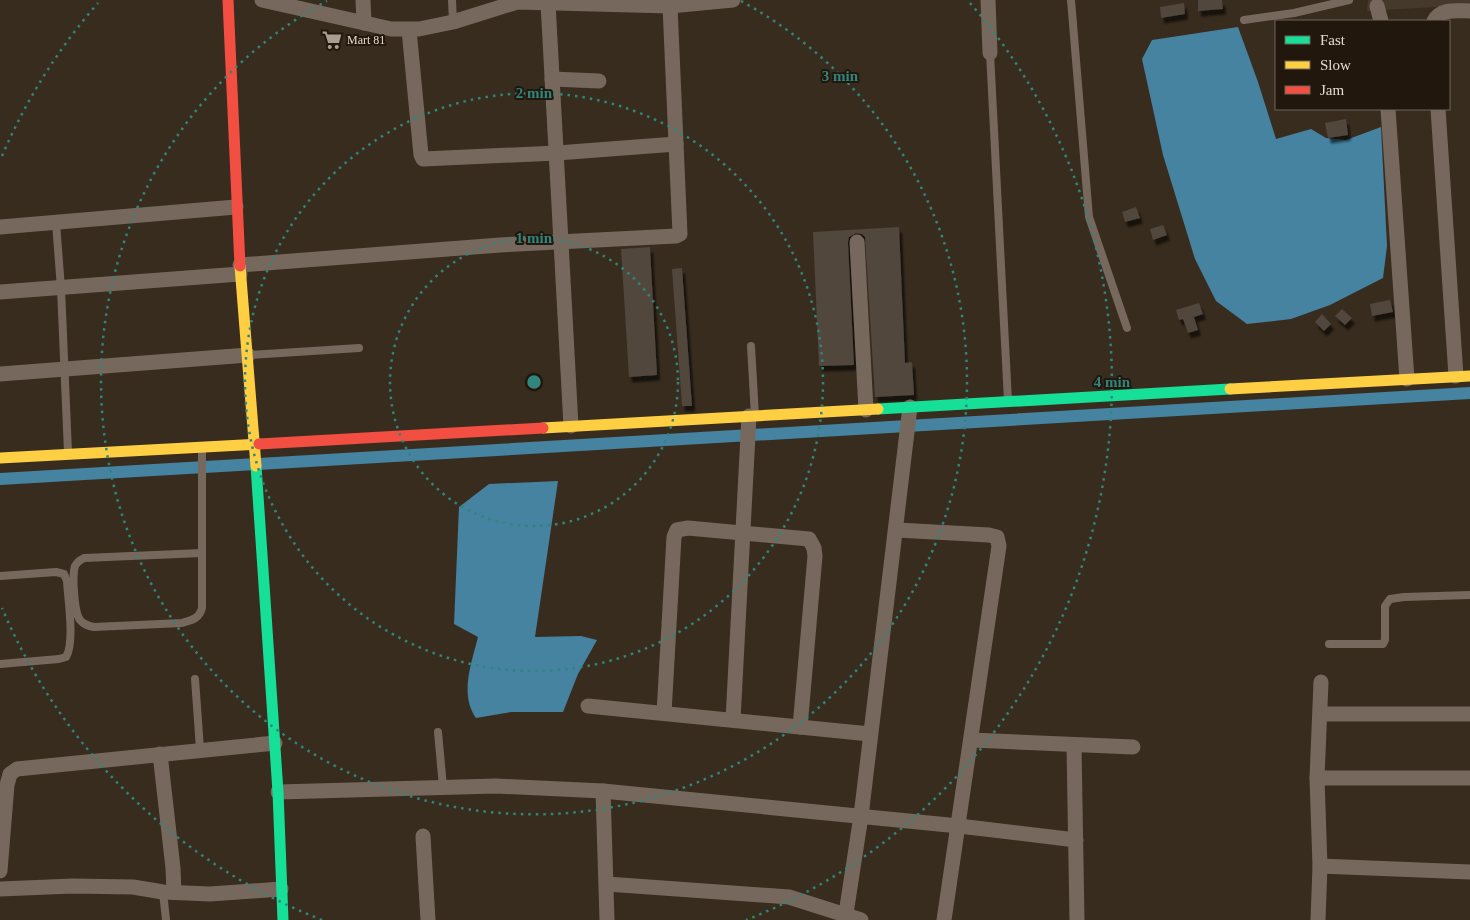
<svg xmlns="http://www.w3.org/2000/svg" width="1470" height="920" viewBox="0 0 1470 920" font-family="Georgia,serif">
  <defs>
    <filter id="shadow"><feDropShadow dx="3" dy="5.5" stdDeviation="1" flood-color="#0009"/></filter>
  </defs>
  <rect width="100%" height="100%" fill="#382c1e"/>
  <!-- education -->
  <polygon fill="#45392b" points="1368,0 1470,0 1470,5 1367,11"/>
  <!-- water -->
  <g fill="#4583a1">
    <polygon points="1238,27 1258,82 1276,139 1311,129 1326,138 1346,140 1381,127 1387,246 1383,278 1330,305 1291,319 1247,324 1216,301 1195,259 1163,155 1142,59 1152,40"/>
    <path d="M558 481 535 637 581 636 597 640 578 674 563 712H511L476 718C459 694 472 662 478 637L454 624 459 507 489 484Z"/>
  </g>
  <g fill="none" stroke-linecap="round" stroke-linejoin="round">
    <!-- canal -->
    <polyline stroke="#4583a1" stroke-width="12" points="0,479 1470,393"/>
  </g>
  <!-- building -->
  <g fill="#51463d" filter="url(#shadow)">
    <polygon points="1198,0 1222,0 1223,9 1198,11"/>
    <polygon points="1184,3 1185,14 1161,18 1160,7"/>
    <polygon points="1346,119 1348,135 1328,138 1325,123"/>
    <polygon points="1136,207 1140,218 1125,222 1122,212"/>
    <polygon points="1163,225 1167,235 1153,240 1150,229"/>
    <polygon points="899,227 905,363 912,362 914,395 875,397 865,237 862,234 856,233 849,237 848,242 854,365 819,366 813,232"/>
    <polygon points="650,247 657,375 629,377 621,249"/>
    <polygon points="682,268 692,406 682,406 672,269"/>
    <polygon points="1390,300 1393,312 1372,316 1370,304"/>
    <polygon points="1199,303 1203,314 1194,317 1198,330 1188,333 1183,319 1179,320 1176,310"/>
    <polygon points="1342,309 1352,318 1345,325 1335,316"/>
    <polygon points="1322,314 1331,324 1324,331 1315,322"/>
  </g>
  <g fill="none" stroke-linecap="round" stroke-linejoin="round">
    <!-- lane -->
    <g stroke="#76685d" stroke-width="8">
      <polyline points="452,0 453,22"/>
      <polyline points="1071,0 1089,217 1127,328"/>
      <polyline points="1244,20 1294,13 1349,0"/>
      <polyline points="990,53 1008,401"/>
      <polyline points="56,223 61,288 68,452"/>
      <polyline points="751,346 755,416"/>
      <polyline points="249,355 359,348"/>
      <path d="M202 447V608C199 619 192 620 182 623L94 627C89 626 84 625 80 620 74 612 72 575 75 566 77 562 80 560 84 558L202 553"/>
      <path d="M0 576 56 572 64 574 67 581C68 599 75 643 66 657L59 659 0 664"/>
      <polyline points="1329,644 1383,644 1385,640 1385,606 1390,599 1404,597 1470,595"/>
      <polyline points="195,679 200,749"/>
      <polyline points="438,732 443,787"/>
      <polyline points="163,892 166,920"/>
    </g>
    <!-- street -->
    <g stroke="#76685d" stroke-width="15">
      <polyline points="262,0 391,29 419,29 453,22 517,2 670,6 733,0"/>
      <polyline points="363,0 364,23"/>
      <polyline points="988,0 990,53"/>
      <polyline points="548,3 571,426"/>
      <polyline points="1377,6 1381,21"/>
      <path d="M1434 21C1441 8 1457 11 1470 11"/>
      <polyline points="409,30 421,155 423,159 557,153 676,144"/>
      <polyline points="552,79 599,81"/>
      <polyline points="1388,109 1407,379"/>
      <polyline points="1438,109 1456,376"/>
      <polyline points="0,227 236,207"/>
      <polyline points="857,242 866,410"/>
      <polyline points="240,265 500,245 676,236 680,234 670,6"/>
      <polyline points="0,292 240,274"/>
      <polyline points="0,374 248,355"/>
      <polyline points="897,530 989,535 997,537 999,546 944,920"/>
      <polyline points="588,706 870,734"/>
      <polyline points="664,713 674,537 677,530 688,528 809,539 814,548 815,556 800,727"/>
      <polyline points="1321,714 1470,714"/>
      <polyline points="733,720 749,416"/>
      <polyline points="971,740 1133,747"/>
      <polyline points="1074,746 1077,920"/>
      <polyline points="160,754 173,868 174,892"/>
      <polyline points="1317,778 1470,778"/>
      <polyline points="603,791 607,920"/>
      <polyline points="278,792 496,786 603,791 959,826 1076,840"/>
      <polyline points="423,836 428,920"/>
      <polyline points="1320,866 1470,872"/>
      <polyline points="0,871 7,785 10,774 17,769 275,743"/>
      <polyline points="607,884 789,897 861,920"/>
      <polyline points="0,889 73,886 133,887 163,892 210,894 281,889"/>
      <polyline points="845,920 861,816 910,407"/>
      <polyline points="1318,920 1320,866 1317,778 1321,682"/>
    </g>
    <!-- fast -->
    <g stroke="#16e098" stroke-width="11">
      <polyline points="878,409 1230,389"/>
      <polyline points="256,466 278,792 283,920"/>
    </g>
    <!-- slow -->
    <g stroke="#ffcf43" stroke-width="11">
      <polyline points="240,266 256,466"/>
      <polyline points="1230,389 1470,376"/>
      <polyline points="543,428 878,409"/>
      <polyline points="0,458 259,444"/>
    </g>
    <!-- jam -->
    <g stroke="#f24e42" stroke-width="11">
      <polyline points="228,0 240,266"/>
      <polyline points="259,444 543,428"/>
    </g>
  </g>
  <!-- distance rings -->
  <g fill="none" stroke="#30857c" stroke-width="2.5" stroke-dasharray="2.5 5">
    <circle cx="534" cy="382" r="144"/>
    <circle cx="534" cy="382" r="289"/>
    <path d="M741 1A433 433 0 1 1 327 1"/>
    <path d="M322 920A578 578 0 0 1 2 608M2 156A578 578 0 0 1 98 3M970 3A578 578 0 0 1 746 920"/>
  </g>
  <!-- icons -->
  <defs>
    <symbol id="supermarket-bare" viewBox="-9 -9 18 18"><path d="M-6-5.5h2.5l.6 2H6L4.5 2H-2.5L-4.4-4H-6ZM-1.5 3.2a1.3 1.3 0 1 0 .1 0ZM3 3.2a1.3 1.3 0 1 0 .1 0Z" fill="#aa9d8f" stroke="#21170d" stroke-width="2.5" paint-order="stroke"/></symbol>
  </defs>
  <g fill-rule="evenodd">
    <use href="#supermarket-bare" x="318" y="26" width="28" height="28"/>
  </g>
  <g text-anchor="middle" stroke-width="4" stroke-linejoin="round" paint-order="stroke">
    <!-- poi labels -->
    <g font-size="12" fill="#e8dacc" stroke="#21170d" text-anchor="start">
      <text x="347" y="44">Mart 81</text>
    </g>
  </g>
  <circle cx="534" cy="382" r="8" fill="#30857c" stroke="#21170d" stroke-width="2.5"/>
  <g font-size="15" text-anchor="middle" font-weight="bold" fill="#30857c" stroke="#21170d" stroke-width="4" stroke-linejoin="round" paint-order="stroke">
    <text x="840" y="81">3 min</text>
    <text x="534" y="98">2 min</text>
    <text x="534" y="243">1 min</text>
    <text x="1112" y="387">4 min</text>
  </g>
  <!-- legend -->
  <rect x="1275" y="20" width="175" height="90" fill="#21170d" stroke="#716559"/>
  <rect x="1285" y="36" width="25" height="8" fill="#16e098" stroke="#716559"/>
  <text x="1320" y="45" font-size="15" fill="#e8dacc">Fast</text>
  <rect x="1285" y="61" width="25" height="8" fill="#ffcf43" stroke="#716559"/>
  <text x="1320" y="70" font-size="15" fill="#e8dacc">Slow</text>
  <rect x="1285" y="86" width="25" height="8" fill="#f24e42" stroke="#716559"/>
  <text x="1320" y="95" font-size="15" fill="#e8dacc">Jam</text>
</svg>
